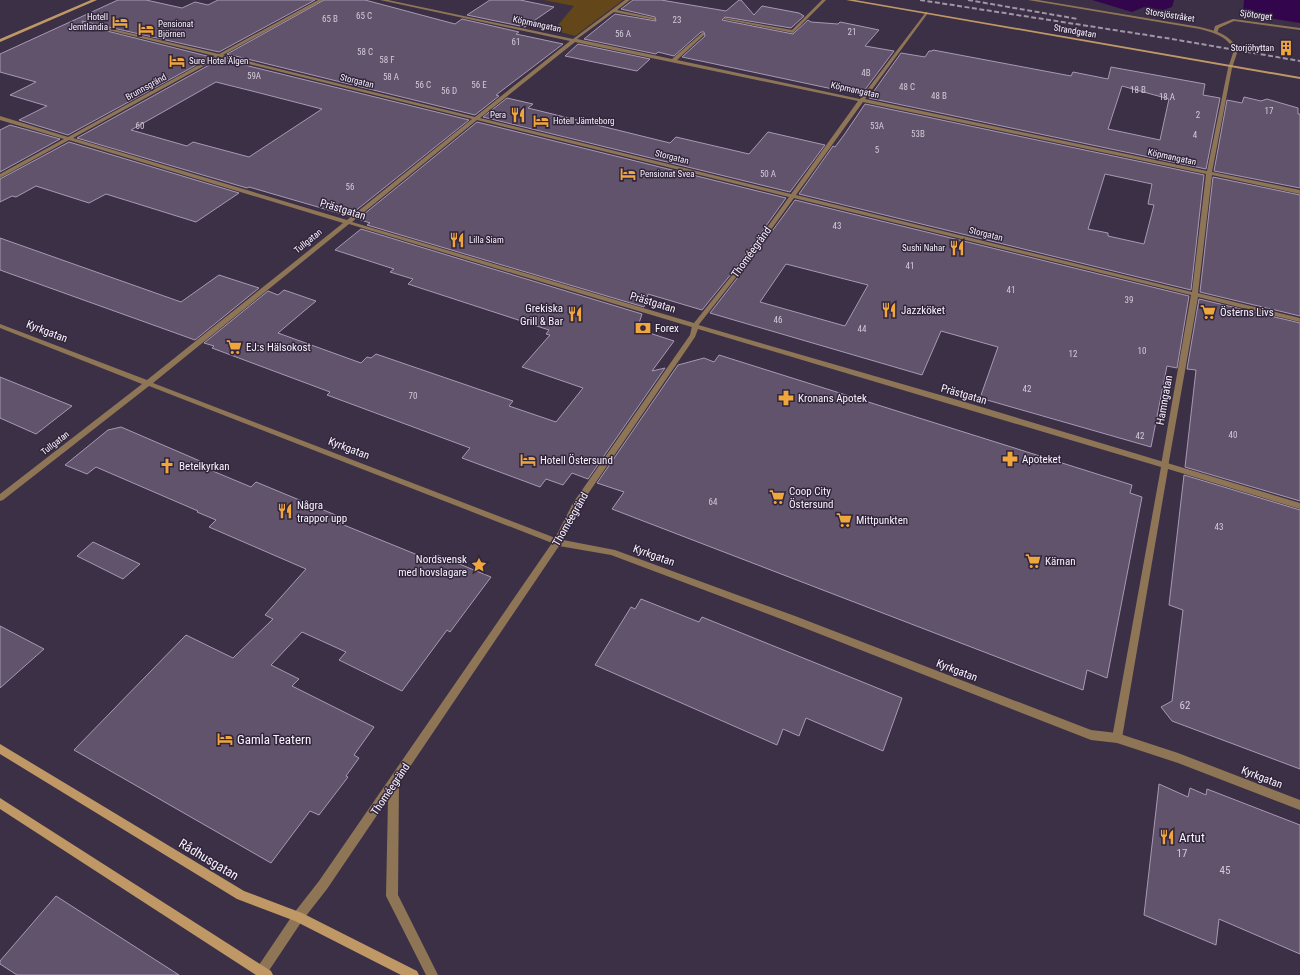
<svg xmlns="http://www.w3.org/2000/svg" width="1300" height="975" viewBox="0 0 1300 975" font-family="'Roboto Condensed',sans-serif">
  <rect width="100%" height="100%" fill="#3c3046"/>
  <!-- green -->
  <polygon fill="#64461b" points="544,0 623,0 575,36 554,30 574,6"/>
  <!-- water -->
  <g fill="#33054d">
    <polygon points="1092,0 1174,0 1172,7 1163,10 1144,7 1132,12"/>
    <polygon points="1244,0 1300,0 1300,23 1243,14"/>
  </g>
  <!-- building -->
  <g fill="#60536b" stroke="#a799b4" fill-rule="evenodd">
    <polygon points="118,0 146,0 182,8 195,2 208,5 218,0 315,0 219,52 82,21 83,25 211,57 68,135 19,120 47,106 10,95 36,82 0,72 0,54"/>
    <polygon points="324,0 365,0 455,24 462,19 519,32 516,34 563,44 496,95 499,96 475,115 227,54"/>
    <polygon points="490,0 520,0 554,7 525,27 467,15"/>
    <polygon points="633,0 661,0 726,11 739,0 741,0 754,15 762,6 799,13 804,16 791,28 725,17 722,20 793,34 808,20 811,22 838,24 840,22 855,25 879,30 865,46 894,51 861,95 682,57 705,36 704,32 701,32 674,56 658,52 656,54 584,39 615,14 656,21 655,17 621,9"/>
    <polygon points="578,44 650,59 637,71 565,56"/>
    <path d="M933 50 1071 76 1073 72 1108 79 1111 67 1205 84 1203 95 1220 98 1206 169 869 98 901 53 925 57 929 51H932ZM1122 86 1169 99 1160 140 1108 129Z"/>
    <path d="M220 59 469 120 349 216 249 187 247 188 77 138ZM216 82 252 91 322 109 249 157 193 142 187 146 131 130Z"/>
    <polygon points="1244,97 1261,101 1267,99 1298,108 1298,114 1300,114 1300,188 1214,171 1227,100 1242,103"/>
    <polygon points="507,98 533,104 528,108 670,143 676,137 749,154 768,132 825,145 790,192 483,117"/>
    <path d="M865 104 1204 175 1191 290 799 194 833 146 835 147 844 135ZM1105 174 1152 184 1148 204 1154 205 1144 244 1108 236V233L1088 229Z"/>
    <polygon points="477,122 786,198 736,268 702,310 648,294 644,307 367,225 370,223 358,219"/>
    <polygon points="10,125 60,139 0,172 0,130"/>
    <polygon points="69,142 239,193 196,222 106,194 89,203 36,186 16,197 12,196 0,202 0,179"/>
    <polygon points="1213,177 1300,195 1300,316 1200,292"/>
    <path d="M795 200 1189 296 1177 368 1167 366 1151 447 980 398 998 347 941 331 922 375 710 313 742 272ZM786 264 868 285 845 326 760 302Z"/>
    <polygon points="361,229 642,314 637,329 674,341 652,371 665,368 588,479 572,473 563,485 546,479 540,487 462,458 470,448 327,395 330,392 212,348 214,346 204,343 268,291 278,295 284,290 316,301 278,333 361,363 367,357 371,358 376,354 513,401 509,406 556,422 583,388 522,367 550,335 546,334 549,330 408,284 413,279 390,272 394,269 335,250"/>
    <polygon points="0,238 181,302 219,275 259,288 195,340 0,270"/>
    <polygon points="1199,299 1300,323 1300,501 1185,467 1196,370 1187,369"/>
    <polygon points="719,355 1132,485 1130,493 1142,497 1107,678 1087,670 1083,690 612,509 624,492 597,483 678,365 704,358 714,362"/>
    <polygon points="0,377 72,406 36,434 0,418"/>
    <polygon points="121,427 200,461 196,464 251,487 256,482 338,516 334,521 430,560 435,554 491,577 450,632 447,630 402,691 339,660 346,652 302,632 271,665 299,679 292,686 374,727 354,755 359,758 346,776 348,777 319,815 310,811 271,863 74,750 186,635 233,658 273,619 265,615 306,569 209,527 216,520 197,512 198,511 96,467 87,474 65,465 108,430"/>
    <polygon points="1184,475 1300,510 1300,769 1172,721 1161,707 1172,701 1183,610 1169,605"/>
    <polygon points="93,542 140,564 123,579 77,556"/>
    <polygon points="641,599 699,622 702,617 902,698 883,751 806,718 799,736 783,729 777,745 595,665 631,607 635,609"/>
    <polygon points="0,626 44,649 0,688"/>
    <polygon points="1159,784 1188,797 1190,788 1206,795 1207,789 1300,825 1300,954 1219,919 1216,945 1144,915"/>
    <polygon points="56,896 179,975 17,975 0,964 0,961"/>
  </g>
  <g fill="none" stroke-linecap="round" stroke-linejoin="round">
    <!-- pedestrian -->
    <g fill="#8e7556" fill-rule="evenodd">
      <polygon points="1233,19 1300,28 1300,30 1234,21 1219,28 1217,33 1213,33 1215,26"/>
      <polygon points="695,324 968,403 1300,503 1300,509 1168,469 1122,738 1121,741 1117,743 1113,741 1112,738 1161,467 698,329 695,337 579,507 560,544 554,544 553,542 573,503 690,335 692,326"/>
    </g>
    <!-- minor -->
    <g fill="#8e7556" fill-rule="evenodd">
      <path d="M318 0H323L223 55 475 117 570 41 380 0H388L573 39 625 0H630L617 10 655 18V20L614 12 577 39 672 59 702 33H704V35L677 60 860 99 926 12 928 13 865 99 1207 171 1228 68 1234 50C1227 36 1214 33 1200 29L1028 0H1038L1200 27C1216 31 1230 34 1238 50L1232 68 1212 172 1300 190V194L1212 175 1198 293 1300 318V322L1198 297 1168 467 1165 468 1161 465 1191 295 794 198 741 271 697 327 695 328 349 224 153 383 558 539 615 550 795 616 1091 730 1117 733 1178 753 1300 800V810L1178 763 1117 743 1091 740 789 622 611 555 559 546 399 783 398 895 438 975H426L386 896 388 799 327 889 302 921 266 975H256L255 972 257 968 294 913 319 881 552 543 149 386 3 500 0 501V494L142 384 0 328V324L147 380 343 223 69 140 0 178V174L64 139 0 120V116L68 137 215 56 83 24V22L219 54ZM575 42 858 101 791 194 480 118ZM220 57 472 119 347 220 73 138ZM863 102 1206 174 1192 292 796 195ZM477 120 789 197 737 269 694 323 352 222Z"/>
      <polygon points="822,0 826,0 793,33 723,19 725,18 792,30"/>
    </g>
    <!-- secondary -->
    <g fill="#c09866" fill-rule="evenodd">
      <polygon points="91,0 97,0 0,42 0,39"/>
      <polygon points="846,0 855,0 1300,77 1300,79"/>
      <polygon points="0,744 244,891 302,913 417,971 419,975 401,975 295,921 237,899 0,754"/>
      <polygon points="0,798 271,971 273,975 256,975 0,809"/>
    </g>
    <!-- rail -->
    <g stroke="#9f96a6" stroke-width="2" stroke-dasharray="5 2.5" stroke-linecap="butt">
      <polyline points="920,0 1166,38 1300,61"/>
      <polyline points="968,0 1078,19"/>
    </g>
  </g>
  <!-- icons -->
  <defs>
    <symbol id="hotel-bare" viewBox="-9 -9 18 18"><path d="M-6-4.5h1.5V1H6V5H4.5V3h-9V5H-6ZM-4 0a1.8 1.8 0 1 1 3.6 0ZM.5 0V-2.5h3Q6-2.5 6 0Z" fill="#efa73d" stroke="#32263c" stroke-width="2.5" paint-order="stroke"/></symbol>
    <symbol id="building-bare" viewBox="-9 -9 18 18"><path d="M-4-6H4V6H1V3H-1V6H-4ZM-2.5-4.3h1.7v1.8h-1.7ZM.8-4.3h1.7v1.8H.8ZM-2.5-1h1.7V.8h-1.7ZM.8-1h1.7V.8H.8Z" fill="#efa73d" stroke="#32263c" stroke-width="2.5" paint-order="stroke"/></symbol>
    <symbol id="restaurant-bare" viewBox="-9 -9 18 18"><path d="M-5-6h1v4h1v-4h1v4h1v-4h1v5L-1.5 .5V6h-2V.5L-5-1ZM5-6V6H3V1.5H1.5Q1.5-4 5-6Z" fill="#efa73d" stroke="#32263c" stroke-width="2.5" paint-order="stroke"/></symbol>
    <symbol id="supermarket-bare" viewBox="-9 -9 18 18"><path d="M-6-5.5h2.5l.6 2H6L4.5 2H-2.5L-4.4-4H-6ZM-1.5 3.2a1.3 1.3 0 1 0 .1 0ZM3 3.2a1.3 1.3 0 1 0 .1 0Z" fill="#efa73d" stroke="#32263c" stroke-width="2.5" paint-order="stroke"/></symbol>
    <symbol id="bank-bare" viewBox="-9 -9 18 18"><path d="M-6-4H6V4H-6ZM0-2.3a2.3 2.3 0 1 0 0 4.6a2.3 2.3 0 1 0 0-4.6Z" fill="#efa73d" stroke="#32263c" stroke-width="2.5" paint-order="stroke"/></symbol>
    <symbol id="pharmacy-bare" viewBox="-9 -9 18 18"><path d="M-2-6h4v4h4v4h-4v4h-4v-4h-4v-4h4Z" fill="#efa73d" stroke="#32263c" stroke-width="2.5" paint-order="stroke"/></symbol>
    <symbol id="church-bare" viewBox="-9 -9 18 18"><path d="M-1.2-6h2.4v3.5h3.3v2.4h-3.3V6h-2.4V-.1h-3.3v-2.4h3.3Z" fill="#efa73d" stroke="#32263c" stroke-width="2.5" paint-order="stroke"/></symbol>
    <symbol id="sight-bare" viewBox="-9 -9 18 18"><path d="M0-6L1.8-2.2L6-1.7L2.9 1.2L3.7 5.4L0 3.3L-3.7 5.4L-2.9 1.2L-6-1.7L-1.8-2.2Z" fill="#efa73d" stroke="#32263c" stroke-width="2.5" paint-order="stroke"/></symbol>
  </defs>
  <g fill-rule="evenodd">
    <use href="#hotel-bare" x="109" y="11" width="22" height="22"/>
    <use href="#hotel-bare" x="135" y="18" width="22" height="22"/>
    <use href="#building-bare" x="1275" y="37" width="22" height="22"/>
    <use href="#hotel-bare" x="166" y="50" width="22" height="22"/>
    <use href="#restaurant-bare" x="507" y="104" width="22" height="22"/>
    <use href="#hotel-bare" x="530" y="110" width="22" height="22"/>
    <use href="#hotel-bare" x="617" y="163" width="22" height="22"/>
    <use href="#restaurant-bare" x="446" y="229" width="22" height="22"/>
    <use href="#restaurant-bare" x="946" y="237" width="22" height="22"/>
    <use href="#restaurant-bare" x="878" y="299" width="22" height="22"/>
    <use href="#supermarket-bare" x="1197" y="301" width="22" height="22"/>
    <use href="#restaurant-bare" x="564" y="303" width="22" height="22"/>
    <use href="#bank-bare" x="632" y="317" width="22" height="22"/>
    <use href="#supermarket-bare" x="223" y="336" width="22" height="22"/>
    <use href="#pharmacy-bare" x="775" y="387" width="22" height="22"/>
    <use href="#pharmacy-bare" x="999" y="448" width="22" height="22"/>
    <use href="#hotel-bare" x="517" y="449" width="22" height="22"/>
    <use href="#church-bare" x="156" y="455" width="22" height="22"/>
    <use href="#supermarket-bare" x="766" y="486" width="22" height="22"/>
    <use href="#restaurant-bare" x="274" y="500" width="22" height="22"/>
    <use href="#supermarket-bare" x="833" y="509" width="22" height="22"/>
    <use href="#supermarket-bare" x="1022" y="550" width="22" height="22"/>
    <use href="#sight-bare" x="468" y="554" width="22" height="22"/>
    <use href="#hotel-bare" x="214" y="728" width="22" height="22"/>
    <use href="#restaurant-bare" x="1156" y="826" width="22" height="22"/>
  </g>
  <g text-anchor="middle" stroke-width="3" stroke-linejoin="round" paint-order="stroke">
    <!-- far-street labels -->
    <g font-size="9" fill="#f8f2fd" stroke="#32263c">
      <text transform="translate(1170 15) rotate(9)" y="3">Storsjöstråket</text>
      <text transform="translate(1256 15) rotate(8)" y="3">Sjötorget</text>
      <text transform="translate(537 24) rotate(12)" y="3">Köpmangatan</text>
      <text transform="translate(1075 31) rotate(10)" y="3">Strandgatan</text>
      <text transform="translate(357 81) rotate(14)" y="3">Storgatan</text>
      <text transform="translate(146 87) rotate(-29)" y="3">Brunnsgränd</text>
      <text transform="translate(855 90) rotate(12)" y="3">Köpmangatan</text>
      <text transform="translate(672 157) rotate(14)" y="3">Storgatan</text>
      <text transform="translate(1172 157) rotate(12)" y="3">Köpmangatan</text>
      <text transform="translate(986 234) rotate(14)" y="3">Storgatan</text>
      <text transform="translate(308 241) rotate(-39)" y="3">Tullgatan</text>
      <text transform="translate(55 443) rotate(-38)" y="3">Tullgatan</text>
    </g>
    <!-- number labels -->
    <g font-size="9" fill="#d2cad8">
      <text x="364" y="19">65 C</text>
      <text x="330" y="22">65 B</text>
      <text x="677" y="23">23</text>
      <text x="852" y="35">21</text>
      <text x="623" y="37">56 A</text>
      <text x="516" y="45">61</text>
      <text x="365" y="55">58 C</text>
      <text x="387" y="63">58 F</text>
      <text x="866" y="76">4B</text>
      <text x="254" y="79">59A</text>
      <text x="391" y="80">58 A</text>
      <text x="423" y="88">56 C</text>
      <text x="479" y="88">56 E</text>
      <text x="907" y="90">48 C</text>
      <text x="1138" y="93">18 B</text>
      <text x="449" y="94">56 D</text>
      <text x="939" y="99">48 B</text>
      <text x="1167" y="100">18 A</text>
      <text x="1269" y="114">17</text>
      <text x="1198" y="118">2</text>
      <text x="140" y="129">60</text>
      <text x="877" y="129">53A</text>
      <text x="918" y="137">53B</text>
      <text x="1195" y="138">4</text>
      <text x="877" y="153">5</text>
      <text x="768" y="177">50 A</text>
      <text x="350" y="190">56</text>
      <text x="837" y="229">43</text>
      <text x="910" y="269">41</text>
      <text x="1011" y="293">41</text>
      <text x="1129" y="303">39</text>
      <text x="778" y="323">46</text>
      <text x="862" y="332">44</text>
      <text x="1142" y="354">10</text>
      <text x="1073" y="357">12</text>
      <text x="1027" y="392">42</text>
      <text x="413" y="399">70</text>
      <text x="1233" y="438">40</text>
      <text x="1140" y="439">42</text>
      <text x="713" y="505">64</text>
      <text x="1219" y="530">43</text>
    </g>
    <!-- far-poi labels -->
    <g font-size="9" fill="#f8f2fd" stroke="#32263c" text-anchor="start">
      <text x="108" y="20" text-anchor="end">Hotell<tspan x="108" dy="10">Jemtlandia</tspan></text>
      <text x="158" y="27">Pensionat<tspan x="158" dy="10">Björnen</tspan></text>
      <text x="1274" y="51" text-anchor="end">Storjöhyttan</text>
      <text x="189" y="64">Sure Hotel Älgen</text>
      <text x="506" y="118" text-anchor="end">Pera</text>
      <text x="553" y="124">Hotell Jämteborg</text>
      <text x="640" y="177">Pensionat Svea</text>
      <text x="469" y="243">Lilla Siam</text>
      <text x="945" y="251" text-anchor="end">Sushi Nahar</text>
    </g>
    <!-- street labels -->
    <g font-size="11" fill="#f8f2fd" stroke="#32263c">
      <text transform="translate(343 209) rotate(17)" y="4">Prästgatan</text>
      <text transform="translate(751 252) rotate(-54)" y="4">Thoméegränd</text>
      <text transform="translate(653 302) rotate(17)" y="4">Prästgatan</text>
      <text transform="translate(47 331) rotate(21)" y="4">Kyrkgatan</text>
      <text transform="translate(964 394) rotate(16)" y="4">Prästgatan</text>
      <text transform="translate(1164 400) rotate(-80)" y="4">Hamngatan</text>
      <text transform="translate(349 448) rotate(21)" y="4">Kyrkgatan</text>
      <text transform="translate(570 519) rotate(-60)" y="4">Thoméegränd</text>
      <text transform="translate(654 555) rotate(20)" y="4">Kyrkgatan</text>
      <text transform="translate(957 670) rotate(21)" y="4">Kyrkgatan</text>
      <text transform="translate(1262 777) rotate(21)" y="4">Kyrkgatan</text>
      <text transform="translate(390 789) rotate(-56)" y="4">Thoméegränd</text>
    </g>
    <!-- poi labels -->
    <g font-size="11" fill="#f8f2fd" stroke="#32263c" text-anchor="start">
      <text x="563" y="312" text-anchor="end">Grekiska<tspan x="563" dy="13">Grill &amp; Bar</tspan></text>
      <text x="901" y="314">Jazzköket</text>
      <text x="1220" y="316">Österns Livs</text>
      <text x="655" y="332">Forex</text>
      <text x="246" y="351">EJ:s Hälsokost</text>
      <text x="798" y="402">Kronans Apotek</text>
      <text x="1022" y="463">Apoteket</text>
      <text x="540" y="464">Hotell Östersund</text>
      <text x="179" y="470">Betelkyrkan</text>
      <text x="789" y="495">Coop City<tspan x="789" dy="13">Östersund</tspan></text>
      <text x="297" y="509">Några<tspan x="297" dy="13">trappor upp</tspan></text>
      <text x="856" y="524">Mittpunkten</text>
      <text x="467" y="563" text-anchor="end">Nordsvensk<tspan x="467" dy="13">med hovslagare</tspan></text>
      <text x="1045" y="565">Kärnan</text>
    </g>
    <!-- near-number labels -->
    <g font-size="11" fill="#d2cad8">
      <text x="1185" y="709">62</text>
      <text x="1182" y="857">17</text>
      <text x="1225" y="874">45</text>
    </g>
    <!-- near-poi labels -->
    <g font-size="13" fill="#f8f2fd" stroke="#32263c" text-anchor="start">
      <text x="237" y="744">Gamla Teatern</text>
      <text x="1179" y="842">Artut</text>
    </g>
    <!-- near-street labels -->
    <g font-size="13" fill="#f8f2fd" stroke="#32263c">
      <text transform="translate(209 859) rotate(31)" y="5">Rådhusgatan</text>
    </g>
  </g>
</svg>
